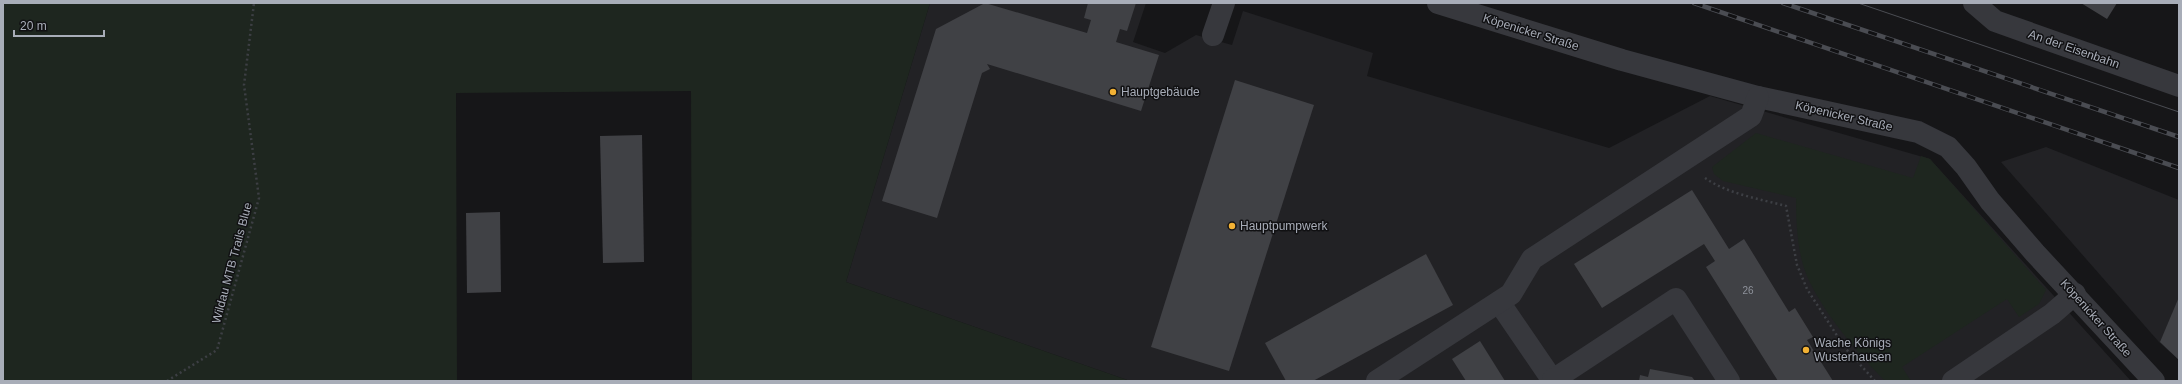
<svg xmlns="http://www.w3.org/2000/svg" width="2182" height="384" viewBox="0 0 2182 384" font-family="Arial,sans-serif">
  <rect width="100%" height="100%" fill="#161618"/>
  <!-- built -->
  <g fill="#222225">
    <polygon points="930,3 1146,3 1133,42 1165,53 1196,35 1232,45 1243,11 1373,53 1367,76 1609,148 1710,96 1930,159 2131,381 1130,381 846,282"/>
    <polygon points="2046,147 2179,200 2179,360 2159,342 2001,162"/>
  </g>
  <!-- green -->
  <g fill="#1e261f">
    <polygon points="3,3 930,3 846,282 1130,381 692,381 691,91 456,93 457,381 3,381"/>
    <path d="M1756 133 1913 178 1921 156 1930 159 2046 290 2039 304 2019 317 2007 299 1902 367 1911 381H1887L1883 379C1856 351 1811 299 1802 261 1797 241 1796 219 1796 198L1723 181 1714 174 1712 167Z"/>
  </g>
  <!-- building -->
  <g fill="#404145">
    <polygon points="985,3 1087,33 1091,20 1084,18 1088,3 1136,3 1127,31 1120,29 1116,42 1159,55 1141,111 987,64 990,69 982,73 937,218 882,201 936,29"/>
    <polygon points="2081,3 2117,3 2107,19"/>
    <polygon points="1235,80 1314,105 1229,371 1151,347"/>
    <polygon points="642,135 644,262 603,263 600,136"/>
    <polygon points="1692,190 1729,249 1744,239 1789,312 1795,308 1813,337 1807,340 1833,381 1778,381 1706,267 1715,261 1704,244 1602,308 1574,264"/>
    <polygon points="500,212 501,292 467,293 466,213"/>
    <polygon points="1426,254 1453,305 1313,381 1286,381 1265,343"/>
    <polygon points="2179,297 2179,360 2160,342"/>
    <polygon points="1480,341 1505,381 1466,381 1452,359"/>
    <polygon points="1650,369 1692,377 1695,381 1639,381 1640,375 1648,377"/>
  </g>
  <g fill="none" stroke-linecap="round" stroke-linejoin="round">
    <!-- path -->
    <g stroke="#3d3f44" stroke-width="2.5" stroke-dasharray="2 3" stroke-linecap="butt">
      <path d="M1705 178C1728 194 1760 199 1786 206L1797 265 1807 289 1845 348 1875 381"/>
      <polyline points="167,381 217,350 259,198 244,85 254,3"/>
    </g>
    <!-- minor -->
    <g stroke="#37383d" stroke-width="22">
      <polyline points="1438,3 1622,60 1758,97 1918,132 1948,147 1966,167 1990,201 2035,253 2154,381"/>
      <polyline points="1974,3 1995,21 2179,86"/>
      <polyline points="1213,35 1224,3"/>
      <polyline points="1499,302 1553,381"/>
      <polyline points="1553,380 1676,299 1729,381"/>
      <polyline points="1377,381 1511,294 1532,259 1751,116 1758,97"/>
      <polyline points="1953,381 2052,314 2075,294"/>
    </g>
    <!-- tram -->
    <polyline stroke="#4a4c52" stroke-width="1" points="1858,3 2179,112"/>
    <defs>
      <g id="rail">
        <polyline points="1694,3 2179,168"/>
        <polyline points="1783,3 2179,137"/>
      </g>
    </defs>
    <!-- rail casing -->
    <use href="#rail" stroke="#4a4c52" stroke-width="4.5"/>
    <!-- rail -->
    <use href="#rail" stroke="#111113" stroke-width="3" stroke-dasharray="9" stroke-linecap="butt"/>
  </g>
  <!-- markers -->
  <g fill="#f2b134" stroke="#111113" stroke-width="1.5">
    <circle cx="1113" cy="92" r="4"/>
    <circle cx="1232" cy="226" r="4"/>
    <circle cx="1806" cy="350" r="4"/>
  </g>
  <g text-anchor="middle" stroke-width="3" stroke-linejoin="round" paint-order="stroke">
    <!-- number labels -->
    <g font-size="10" fill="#8e929b">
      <text x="1748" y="294">26</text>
    </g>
    <!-- street labels -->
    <g font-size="12" fill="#a8adb8" stroke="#111113">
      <text transform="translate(1531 32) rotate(17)" y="4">Köpenicker Straße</text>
      <text transform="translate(2074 49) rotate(19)" y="4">An der Eisenbahn</text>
      <text transform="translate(1844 116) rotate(13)" y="4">Köpenicker Straße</text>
      <text transform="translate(232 263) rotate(-75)" y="4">Wildau MTB Trails Blue</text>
      <text transform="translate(2096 318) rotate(48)" y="4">Köpenicker Straße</text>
    </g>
    <!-- poi labels -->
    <g font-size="12" fill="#a8adb8" stroke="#111113" text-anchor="start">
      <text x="1121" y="96">Hauptgebäude</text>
      <text x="1240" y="230">Hauptpumpwerk</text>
      <text x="1814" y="347">Wache Königs<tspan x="1814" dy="14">Wusterhausen</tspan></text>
    </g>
  </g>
  <!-- border -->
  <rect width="2182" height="384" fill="none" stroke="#a8adb8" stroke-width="8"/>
  <!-- scale -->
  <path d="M14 30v6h90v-6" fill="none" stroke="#a8adb8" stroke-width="2"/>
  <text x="20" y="30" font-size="12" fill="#a8adb8" stroke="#111113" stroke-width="3" paint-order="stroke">20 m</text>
</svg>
